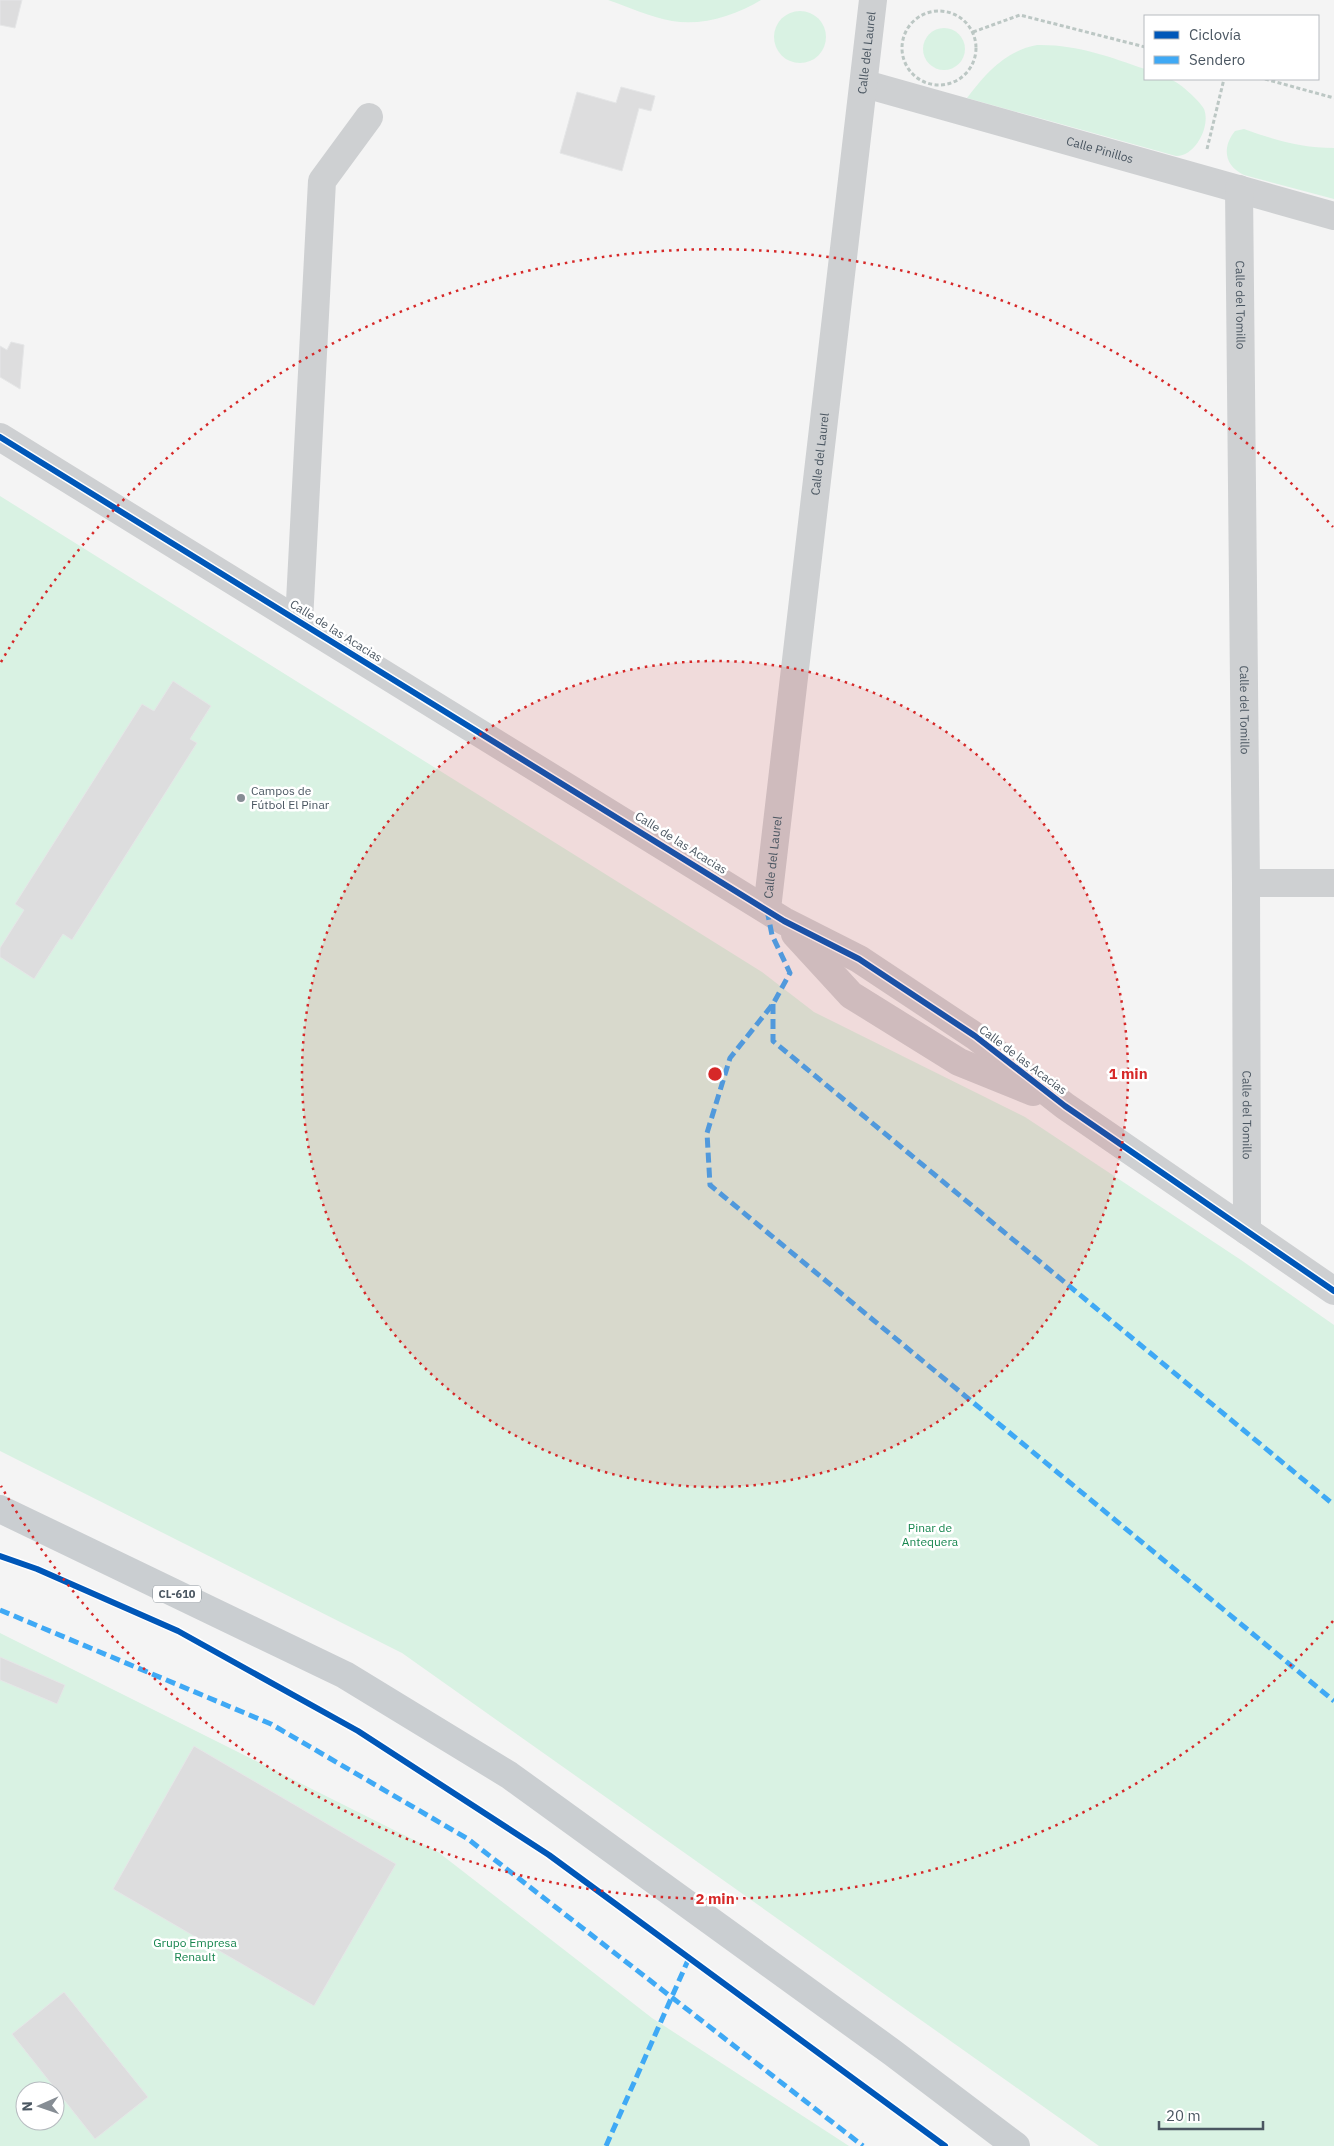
<svg xmlns="http://www.w3.org/2000/svg" width="1334" height="2146" viewBox="0 0 1334 2146" font-family="'IBM Plex Sans',sans-serif">
  <rect width="100%" height="100%" fill="#f4f4f4"/>
  <!-- green -->
  <g fill="#d9f2e3" fill-rule="evenodd">
    <path d="M608 0H761C735 16 702 26 672 21 650 17 629 7 608 0Z"/>
    <circle cx="800" cy="37" r="26"/>
    <circle cx="944" cy="49" r="21"/>
    <path d="M1037 45C1076 44 1110 57 1145 69V79C1153 79 1161 77 1169 79 1177 80 1200 101 1204 109 1211 126 1195 157 1176 156L967 98C986 73 1005 51 1037 45Z"/>
    <path d="M1244 129C1274 140 1302 148 1334 148V199L1244 175C1224 166 1222 147 1235 131Z"/>
    <polygon points="0,496 762,972 814,1012 1025,1117 1241,1260 1334,1325 1334,2146 1099,2146 402,1653 0,1451"/>
    <path d="M0 1633 438 1852 652 2018 849 2146H0ZM25 2091H55V2121H25Z"/>
  </g>
  <!-- building -->
  <g fill="#ddddde" stroke="#e5e6e7">
    <polygon points="0,0 22,0 15,28 0,25"/>
    <polygon points="621,87 655,96 651,111 639,108 622,171 560,153 577,92 616,103"/>
    <polygon points="11,342 24,345 20,389 0,377 0,346 7,350"/>
    <polygon points="173,681 211,706 190,739 197,743 72,940 63,934 34,979 0,957 0,948 24,910 15,904 142,704 154,711"/>
    <polygon points="0,1657 65,1685 57,1704 0,1680"/>
    <polygon points="194,1746 396,1864 314,2006 113,1889"/>
    <polygon points="64,1992 148,2097 95,2139 12,2034"/>
  </g>
  <g fill="none" stroke-linecap="round" stroke-linejoin="round">
    <!-- path -->
    <g stroke="#bcc7c4" stroke-width="3" stroke-dasharray="4 2.5" stroke-linecap="butt">
      <circle cx="939" cy="48" r="37"/>
      <polyline points="973,32 1020,15 1145,47"/>
      <polyline points="1265,79 1334,98"/>
      <polyline points="1207,149 1224,79"/>
    </g>
    <!-- minor -->
    <g stroke="#ced0d2" stroke-width="28">
      <path id="s1" d="M865 84 1334 216"/>
      <path id="s2" d="M1239 189 1246 883 1247 1231"/>
      <polyline points="0,437 784,921 859,959 975,1036 1065,1106 1334,1291"/>
      <polyline points="299,621 322,181 369,117"/>
      <polyline points="1246,883 1334,883"/>
      <path id="s3" d="M767 909 873 0"/>
      <polyline points="795,934 851,995 959,1062 1033,1092"/>
    </g>
    <!-- primary -->
    <polyline stroke="#caced1" stroke-width="28" points="0,1509 345,1675 509,1775 893,2053 1016,2146"/>
    <!-- quiet -->
    <g stroke="#3fa9f5" stroke-width="5" stroke-dasharray="10 5" stroke-linecap="butt">
      <polyline points="767,910 772,935 790,973 773,1004 730,1058 707,1133 710,1185 1334,1701"/>
      <polyline points="773,1004 773,1041 1334,1505"/>
      <polyline points="0,1610 271,1724 468,1839 863,2146"/>
      <polyline points="606,2146 689,1958"/>
    </g>
    <defs>
      <g id="cycleway">
        <polyline points="0,437 784,921 859,959 975,1036 1065,1106 1334,1291"/>
        <polyline points="0,1556 37,1569 178,1631 358,1731 549,1855 945,2146"/>
      </g>
    </defs>
    <!-- cycleway casing -->
    <use href="#cycleway" stroke="#fff" stroke-width="9"/>
    <!-- cycleway -->
    <use href="#cycleway" stroke="#0057b8" stroke-width="6"/>
  </g>
  <!-- distance rings -->
  <circle cx="715" cy="1074" r="413" fill="#d62828" fill-opacity=".12"/>
  <g fill="none" stroke="#d62828" stroke-width="2.5" stroke-dasharray="2.5 5">
    <circle cx="715" cy="1074" r="413"/>
    <path d="M1333 1621A825 825 0 0 1 1 1486M1 662A825 825 0 0 1 1333 527"/>
  </g>
  <!-- markers -->
  <circle fill="#868d94" stroke="#fff" stroke-width="2" cx="241" cy="798" r="5"/>
  <g text-anchor="middle" stroke-width="5" stroke-linejoin="round" paint-order="stroke">
    <!-- shield labels -->
    <rect fill="#fff" stroke="#808990" stroke-width="1" x="153" y="1585.5" width="48" height="17" rx="4"/>
    <g font-size="11" font-weight="bold" fill="#4a5661">
      <text x="177" y="1598">CL-610</text>
    </g>
    <!-- street labels -->
    <g font-size="12" fill="#4a5661" stroke="#fff">
      <text dy="4" stroke="none"><textPath href="#s3" startOffset="862">Calle del Laurel</textPath></text>
      <text dy="4" stroke="none"><textPath href="#s1" startOffset="244">Calle Pinillos</textPath></text>
      <text dy="4" stroke="none"><textPath href="#s2" startOffset="116">Calle del Tomillo</textPath></text>
      <text dy="4" stroke="none"><textPath href="#s3" startOffset="458">Calle del Laurel</textPath></text>
      <text transform="translate(336 631) rotate(32)" y="4">Calle de las Acacias</text>
      <text dy="4" stroke="none"><textPath href="#s2" startOffset="521">Calle del Tomillo</textPath></text>
      <text transform="translate(681 843) rotate(32)" y="4">Calle de las Acacias</text>
      <text dy="4" stroke="none"><textPath href="#s3" startOffset="52">Calle del Laurel</textPath></text>
      <text transform="translate(1023 1060) rotate(37)" y="4">Calle de las Acacias</text>
      <text dy="4" stroke="none"><textPath href="#s2" startOffset="926">Calle del Tomillo</textPath></text>
    </g>
    <!-- poi labels -->
    <g font-size="12" fill="#4a5661" stroke="#fff" text-anchor="start">
      <text x="251" y="795">Campos de<tspan x="251" dy="14">Fútbol El Pinar</tspan></text>
    </g>
    <!-- park labels -->
    <g font-size="12" fill="#17864f" stroke="#fff">
      <text x="930" y="1532">Pinar de<tspan x="930" dy="14">Antequera</tspan></text>
      <text x="195" y="1947">Grupo Empresa<tspan x="195" dy="14">Renault</tspan></text>
    </g>
  </g>
  <circle cx="715" cy="1074" r="8" fill="#d62828" stroke="#fff" stroke-width="2.5"/>
  <g font-size="15" text-anchor="middle" font-weight="bold" fill="#d62828" stroke="#fff" stroke-width="5" stroke-linejoin="round" paint-order="stroke">
    <text x="1128" y="1079">1 min</text>
    <text x="715" y="1904">2 min</text>
  </g>
  <!-- legend -->
  <rect x="1144" y="15" width="175" height="65" fill="#ffffff" stroke="#b7bbc0"/>
  <rect x="1154" y="31" width="25" height="8" fill="#0057b8" stroke="#b7bbc0"/>
  <text x="1189" y="40" font-size="15" fill="#4a5661">Ciclovía</text>
  <rect x="1154" y="56" width="25" height="8" fill="#3fa9f5" stroke="#b7bbc0"/>
  <text x="1189" y="65" font-size="15" fill="#4a5661">Sendero</text>
  <!-- north arrow -->
  <g transform="translate(40 2106) rotate(268)"><circle r="24" fill="#ffffff" stroke="#b7bbc0"/>
  <path d="M0-4L9 19L0 12L-9 19Z" fill="#868d94"/>
  <text y="-8" font-size="14" font-weight="bold" text-anchor="middle" fill="#4a5661">N</text>
  </g>
  <!-- scale -->
  <path d="M1159 2121v8h104v-8" fill="none" stroke="#4a5661" stroke-width="2.5"/>
  <text x="1166" y="2121" font-size="15" fill="#4a5661" stroke="#ffffff" stroke-width="4" paint-order="stroke">20 m</text>
</svg>
